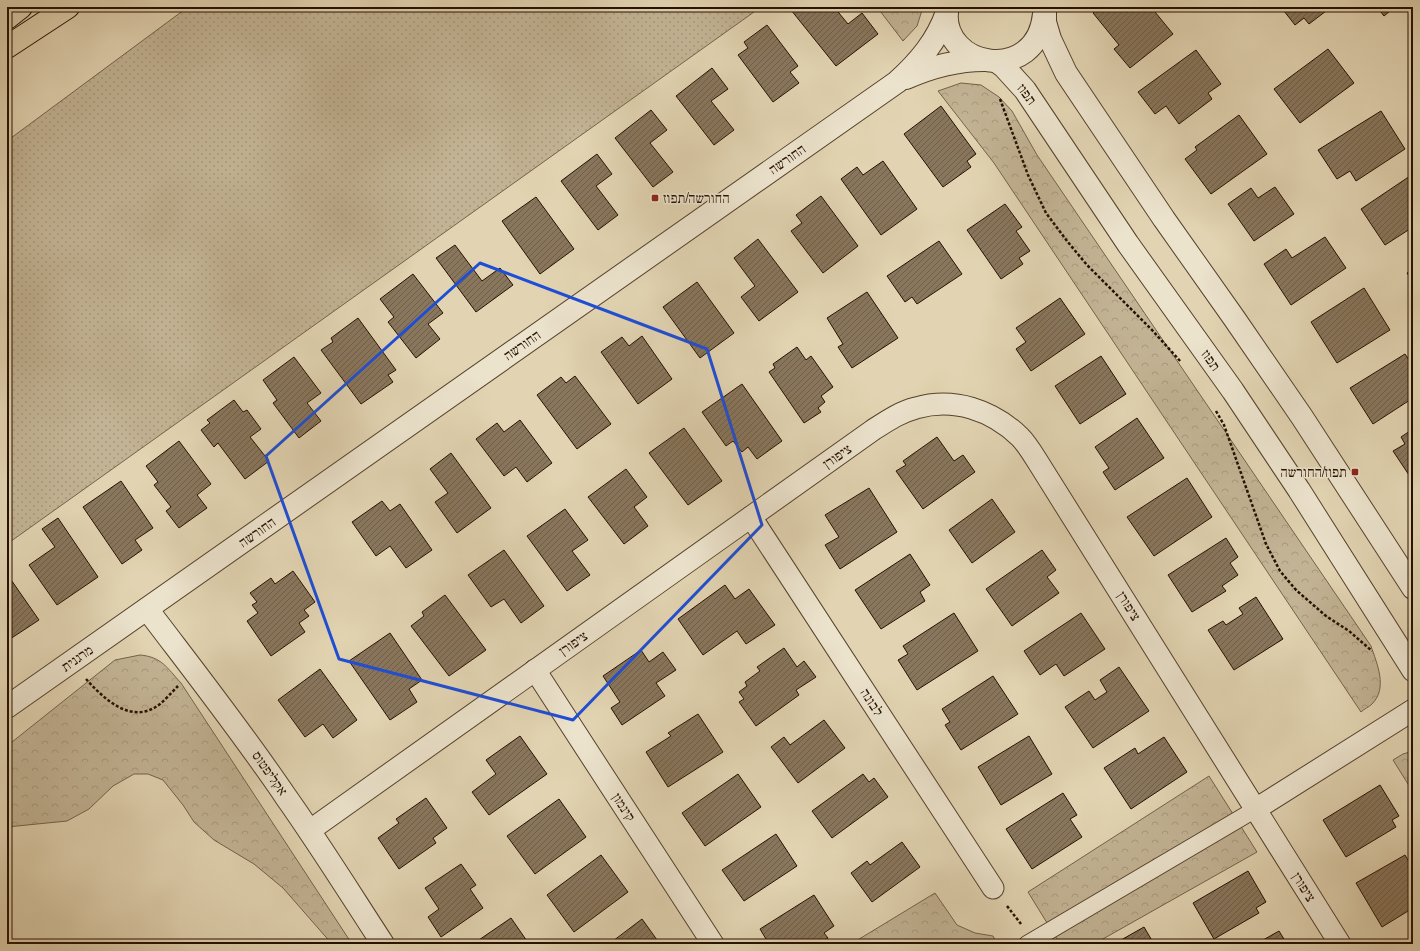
<svg xmlns="http://www.w3.org/2000/svg" width="1420" height="951" viewBox="0 0 1420 951" font-family="'Libre Bodoni','Frank Ruhl Libre',serif">
  <defs>
    <pattern id="grass-dots" width="8" height="8" patternUnits="userSpaceOnUse"><rect width="8" height="8" fill="#c2b394"/><path d="M2 2h.1M6 6h.1" fill="none" stroke="#a7997e" stroke-width="1.8" stroke-linecap="round"/></pattern>
    <pattern id="park-crowns" width="20" height="18" patternUnits="userSpaceOnUse"><rect width="20" height="18" fill="#c2b394"/><path d="M2 6a3 3 0 1 1 6 0M12 15a3 3 0 1 1 6 0" fill="none" stroke="#a7997e"/></pattern>
    <pattern id="building-hatch" width="6" height="6" patternUnits="userSpaceOnUse"><rect width="6" height="6" fill="#88765d"/><path d="M-1 1l2-2M0 6l6-6M5 7l2-2" fill="none" stroke="#6f5f4a"/></pattern>
  </defs>
  <rect width="100%" height="100%" fill="#e2d4b2"/>
  <filter id="stains"><feTurbulence type="fractalNoise" baseFrequency=".005" numOctaves="4"/><feColorMatrix values="0 0 0 0 .2 0 0 0 0 .09 0 0 0 0 .02 0 0 0 .5 -.17"/></filter>
  <radialGradient id="worn" r=".72"><stop offset=".6" stop-color="#630" stop-opacity="0"/><stop offset="1" stop-color="#630" stop-opacity=".3"/></radialGradient>
  <!-- grass -->
  <polygon fill="url(#grass-dots)" stroke="#74624a" points="188,7 761,7 7,544 7,141"/>
  <!-- park -->
  <g fill="url(#park-crowns)" stroke="#74624a">
    <polygon points="877,7 923,7 917,26 903,41"/>
    <path d="M961 83 981 85 999 97 1012 111 1037 155 1371 646C1377 664 1388 688 1372 704 1369 707 1364 709 1361 712L994 163 938 91Z"/>
    <path d="M140 655C162 657 167 668 181 683L352 944H332L283 888 254 864 214 840 194 822 183 805 163 780 148 774H134L113 786 89 809 67 821 7 827V746L115 660Z"/>
    <polygon points="1410,752 1413,752 1413,792 1393,760 1403,754"/>
    <polygon points="1209,776 1257,852 1094,944 1060,944 1028,892"/>
    <polygon points="935,893 957,925 975,933 993,936 997,944 851,944"/>
  </g>
  <!-- building -->
  <g fill="url(#building-hatch)" stroke="#261000">
    <polygon points="795,7 834,7 848,24 862,13 878,34 836,66 791,10"/>
    <polygon points="1100,7 1151,7 1173,34 1130,68 1114,49 1119,45 1093,13"/>
    <polygon points="1289,7 1329,7 1330,8 1309,24 1304,18 1295,25 1284,11"/>
    <polygon points="1377,7 1395,7 1384,16"/>
    <polygon points="767,25 798,66 790,72 799,83 773,102 738,55 748,48 744,42"/>
    <polygon points="1328,49 1354,83 1300,123 1274,89"/>
    <polygon points="1196,50 1221,84 1208,93 1212,99 1179,124 1166,106 1155,114 1138,92"/>
    <polygon points="712,68 728,89 711,101 734,130 714,145 676,96"/>
    <polygon points="941,106 976,154 967,161 971,167 943,187 904,134"/>
    <polygon points="651,110 667,130 650,143 673,172 653,187 615,138"/>
    <polygon points="1381,111 1405,149 1356,181 1350,171 1337,179 1318,150"/>
    <polygon points="1239,115 1267,154 1211,194 1185,159 1197,150 1195,147"/>
    <polygon points="597,154 612,174 596,186 618,215 598,230 561,181"/>
    <polygon points="883,161 917,209 881,235 841,179 857,167 863,175"/>
    <polygon points="1413,174 1413,227 1385,245 1361,209"/>
    <polygon points="1275,187 1294,214 1254,241 1228,204 1251,188 1258,198"/>
    <polygon points="821,196 858,246 823,273 791,231 802,223 796,215"/>
    <polygon points="536,197 574,249 540,274 502,221"/>
    <polygon points="1005,204 1022,227 1016,231 1030,251 1019,258 1023,264 1001,279 967,230"/>
    <polygon points="1325,237 1346,268 1291,305 1264,264 1286,249 1292,258"/>
    <polygon points="758,239 798,292 759,321 741,297 755,286 734,258"/>
    <polygon points="939,241 962,274 917,304 912,297 905,302 887,276"/>
    <polygon points="455,245 482,281 500,268 513,285 476,312 436,258"/>
    <polygon points="1413,270 1413,282 1407,273"/>
    <polygon points="413,274 443,313 428,324 440,339 416,358 388,322 394,317 380,299"/>
    <polygon points="697,282 734,333 700,358 663,307"/>
    <polygon points="1364,288 1390,330 1337,363 1311,322"/>
    <polygon points="867,292 898,338 852,368 838,347 843,344 827,318"/>
    <polygon points="1060,298 1085,334 1031,371 1016,349 1026,342 1016,328"/>
    <polygon points="358,318 396,370 388,375 393,382 361,404 321,350 333,342 331,338"/>
    <polygon points="642,336 672,379 638,404 601,352 622,337 629,346"/>
    <polygon points="797,347 806,360 811,356 833,387 821,396 825,402 818,408 821,412 804,423 769,372 775,368 773,364"/>
    <polygon points="1405,354 1413,366 1413,398 1373,424 1350,388"/>
    <polygon points="1101,356 1126,394 1080,424 1055,386"/>
    <polygon points="294,357 321,393 307,403 321,421 299,438 273,403 277,400 263,380"/>
    <polygon points="575,376 611,424 577,449 537,395 561,377 566,383"/>
    <polygon points="742,384 782,441 757,459 748,447 742,452 733,441 726,446 702,412"/>
    <polygon points="234,400 243,412 247,410 261,429 250,437 269,461 245,479 218,443 214,447 201,430 210,423 207,420"/>
    <polygon points="1137,418 1164,458 1115,490 1103,472 1109,468 1095,447"/>
    <polygon points="520,420 552,463 527,482 516,467 504,476 476,439 497,423 504,432"/>
    <polygon points="684,428 722,481 688,505 649,453"/>
    <polygon points="1413,429 1413,481 1393,451 1405,444 1401,437"/>
    <polygon points="937,437 954,461 963,455 975,472 923,509 896,471 906,465 903,461"/>
    <polygon points="179,441 211,484 197,495 207,508 179,528 166,511 171,507 154,485 158,482 146,466"/>
    <polygon points="451,453 491,508 457,533 435,502 448,493 430,469"/>
    <polygon points="626,469 647,497 634,507 648,526 624,544 588,497"/>
    <polygon points="1187,478 1212,517 1154,556 1127,517"/>
    <polygon points="121,481 153,528 135,540 142,550 122,564 83,507"/>
    <polygon points="869,488 897,532 840,569 825,545 839,537 825,515"/>
    <polygon points="992,499 1015,532 972,563 949,530"/>
    <polygon points="382,501 390,511 400,504 432,550 406,568 390,546 376,556 352,522"/>
    <polygon points="565,509 588,540 572,551 590,575 567,591 527,536"/>
    <polygon points="58,518 98,577 57,605 29,565 55,547 42,529"/>
    <polygon points="1226,538 1238,557 1230,563 1238,575 1222,586 1226,591 1192,612 1168,575"/>
    <polygon points="504,550 544,606 521,623 504,599 491,607 468,575"/>
    <polygon points="1042,550 1056,570 1047,577 1059,593 1012,626 986,589"/>
    <polygon points="910,554 930,585 920,592 925,601 881,629 855,590"/>
    <polygon points="293,571 315,602 304,610 309,616 299,623 305,632 271,656 247,621 258,613 252,605 257,602 250,593 271,578 275,584"/>
    <polygon points="7,574 39,620 7,641"/>
    <polygon points="725,585 735,599 749,589 775,625 746,644 737,631 703,655 678,619"/>
    <polygon points="445,595 486,650 449,676 411,626 424,616 422,612"/>
    <polygon points="1256,597 1283,639 1234,670 1208,630 1223,621 1226,625 1243,614 1239,608"/>
    <polygon points="954,613 978,651 917,690 898,660 908,654 903,646"/>
    <polygon points="1081,613 1105,649 1064,676 1056,664 1040,675 1024,651"/>
    <polygon points="390,633 422,680 409,689 417,702 390,720 349,661"/>
    <polygon points="784,648 797,667 804,661 816,677 796,690 799,695 756,726 739,702 744,699 739,692 747,686 745,682 760,671 757,667"/>
    <polygon points="641,650 649,662 663,652 676,670 656,683 665,696 622,725 611,708 620,702 603,676"/>
    <polygon points="1119,667 1149,711 1093,748 1065,707 1089,691 1095,700 1107,692 1100,680"/>
    <polygon points="320,669 357,720 333,738 323,724 305,737 278,700"/>
    <polygon points="993,676 1018,714 961,750 945,725 950,722 942,709"/>
    <polygon points="698,714 723,752 668,787 646,752 671,736 668,733"/>
    <polygon points="824,720 845,748 798,783 771,747 784,737 790,745"/>
    <polygon points="520,736 547,774 489,815 472,792 496,774 486,760"/>
    <polygon points="1029,736 1052,774 1001,805 978,767"/>
    <polygon points="1164,737 1187,772 1131,809 1104,768 1135,748 1138,754"/>
    <polygon points="738,774 761,807 705,846 682,813"/>
    <polygon points="863,774 869,782 874,778 888,797 832,838 812,811"/>
    <polygon points="1380,785 1399,816 1392,820 1396,827 1346,857 1323,820"/>
    <polygon points="1063,793 1077,815 1070,819 1082,837 1032,869 1006,829"/>
    <polygon points="426,798 447,828 433,838 436,843 399,869 378,838 399,823 396,819"/>
    <polygon points="559,799 586,837 535,874 507,836"/>
    <polygon points="776,834 797,866 744,901 722,870"/>
    <polygon points="902,842 920,867 872,902 851,873 867,861 870,865"/>
    <polygon points="601,855 628,892 574,932 547,895"/>
    <polygon points="1405,855 1413,869 1413,877 1408,880 1413,888 1413,908 1382,927 1356,883"/>
    <polygon points="461,864 476,885 470,889 483,908 441,937 428,917 439,909 425,888"/>
    <polygon points="1248,871 1266,902 1256,908 1259,913 1214,939 1193,903"/>
    <polygon points="814,895 834,926 824,933 828,938 819,944 769,944 760,929"/>
    <polygon points="511,918 529,944 473,944"/>
    <polygon points="642,919 660,944 609,944"/>
    <polygon points="1144,927 1154,944 1114,944"/>
    <polygon points="1279,931 1287,944 1256,944"/>
  </g>
  <g fill="none" stroke-linecap="round" stroke-linejoin="round">
    <defs>
      <polyline id="pedestrian" points="1027,944 1256,809"/>
      <g id="minor">
        <polyline points="751,517 993,888"/>
        <polyline points="535,670 713,944"/>
        <polyline points="1256,809 1413,710"/>
        <path d="M309 831 873 430C887 421 900 412 916 408 954 397 992 410 1020 437 1026 443 1031 451 1036 459L1340 944"/>
      </g>
      <g id="tertiary">
        <path d="M947 9C940 69 1037 85 1044 14"/>
        <polyline points="1045,12 1045,22 1050,39 1066,73 1164,219 1234,318 1302,417 1413,588"/>
        <polyline points="996,61 1004,67 1025,90 1128,244 1233,391 1299,490 1413,670"/>
        <path d="M906 78C931 67 957 60 984 60"/>
        <path d="M147 609C194 671 242 732 286 797 320 845 351 895 383 944"/>
        <path d="M7 707 897 82C919 62 937 41 947 12"/>
      </g>
      <g id="trunk">
        <polyline points="7,18 21,7"/>
        <polyline points="7,47 68,7"/>
      </g>
    </defs>
    <!-- pedestrian casing -->
    <use href="#pedestrian" stroke="#55412c" stroke-width="18"/>
    <!-- minor casing -->
    <use href="#minor" stroke="#55412c" stroke-width="23"/>
    <!-- tertiary casing -->
    <use href="#tertiary" stroke="#55412c" stroke-width="24"/>
    <!-- trunk casing -->
    <use href="#trunk" stroke="#261000" stroke-width="24"/>
    <!-- path -->
    <g stroke="#261000" stroke-width="2.5" stroke-dasharray="3 2" stroke-linecap="butt">
      <polyline points="1000,99 1028,175 1046,213 1067,241 1087,265 1152,330 1181,362"/>
      <polyline points="1216,411 1224,425 1266,544 1280,571 1296,590 1326,616 1349,631 1372,651"/>
      <path d="M86 679C104 699 132 726 160 704 166 699 172 692 178 686"/>
      <polyline points="1007,906 1021,924"/>
    </g>
    <!-- pedestrian -->
    <use href="#pedestrian" stroke="#ece3cd" stroke-width="16"/>
    <!-- minor -->
    <use href="#minor" stroke="#ece3cd" stroke-width="21"/>
    <!-- tertiary -->
    <use href="#tertiary" stroke="#ece3cd" stroke-width="22"/>
    <!-- trunk -->
    <use href="#trunk" stroke="#e2d4b2" stroke-width="22"/>
  </g>
  <!-- marked area -->
  <path fill="none" stroke="#1d4ed8" stroke-width="3" stroke-linejoin="round" d="M480 263 707 349 762 525 573 720 339 659 266 456Z"/>
  <!-- markers -->
  <g fill="#8f2418" stroke="#ece3cd" stroke-width="1.5">
    <rect x="651" y="194" width="8" height="8" rx="2"/>
    <rect x="1351" y="468" width="8" height="8" rx="2"/>
  </g>
  <g text-anchor="middle" stroke-width="3" stroke-linejoin="round" paint-order="stroke">
    <!-- street labels -->
    <g font-size="14" fill="#261000" stroke="#ece3cd">
      <text transform="translate(1027 94) rotate(54)" y="5">תפוז</text>
      <text transform="translate(787 159) rotate(-35)" y="5">החורשה</text>
      <text transform="translate(522 345) rotate(-35)" y="5">החורשה</text>
      <text transform="translate(1211 360) rotate(55)" y="5">תפוז</text>
      <text transform="translate(837 456) rotate(-35)" y="5">ציפורן</text>
      <text transform="translate(257 532) rotate(-35)" y="5">החורשה</text>
      <text transform="translate(1129 606) rotate(58)" y="5">ציפורן</text>
      <text transform="translate(573 643) rotate(-35)" y="5">ציפורן</text>
      <text transform="translate(77 658) rotate(-35)" y="5">מרגנית</text>
      <text transform="translate(872 702) rotate(57)" y="5">לבונה</text>
      <text transform="translate(270 773) rotate(55)" y="5">אקליפטוס</text>
      <text transform="translate(624 807) rotate(57)" y="5">קינמון</text>
      <text transform="translate(1304 887) rotate(58)" y="5">ציפורן</text>
    </g>
    <!-- poi labels -->
    <g font-size="14" fill="#261000" stroke="#ece3cd" text-anchor="start">
      <text x="663" y="203">החורשה/תפוז</text>
      <text x="1347" y="477" text-anchor="end">תפוז/החורשה</text>
    </g>
  </g>
  <!-- margin -->
  <rect width="1420" height="951" fill="none" stroke="#e2d4b2" stroke-width="24"/>
  <rect x="8" y="8" width="1404" height="935" fill="none" stroke="#261000" stroke-width="2"/>
  <rect x="12" y="12" width="1396" height="927" fill="none" stroke="#261000"/>
  <rect width="100%" height="100%" filter="url(#stains)"/>
  <rect width="100%" height="100%" fill="url(#worn)"/>
</svg>
